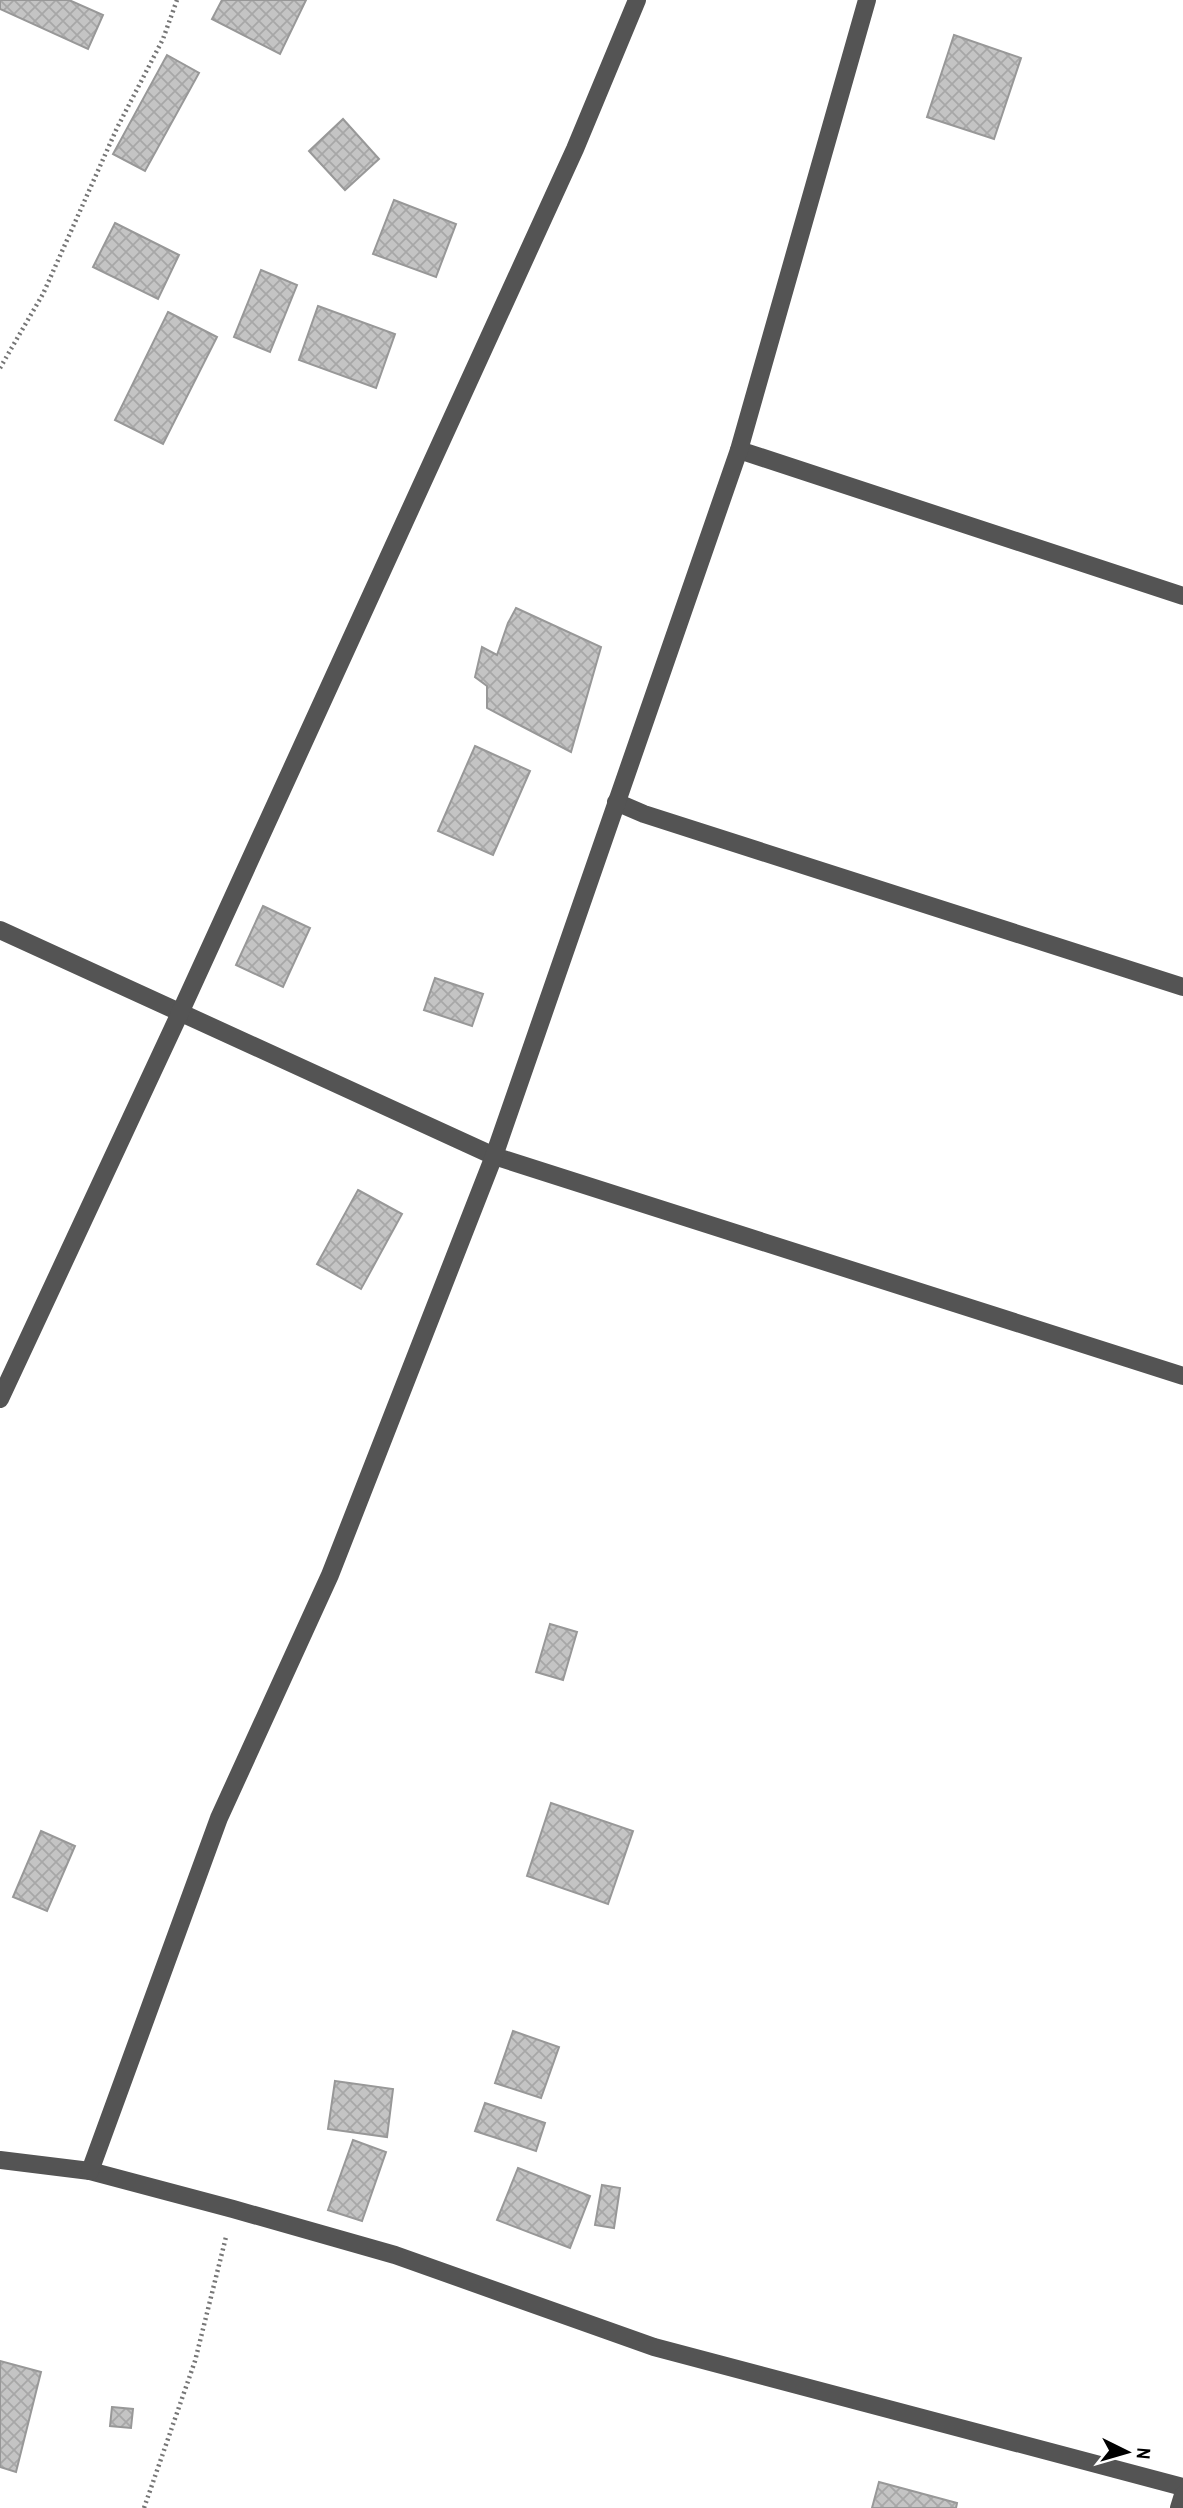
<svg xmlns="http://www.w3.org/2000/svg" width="1183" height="2508" viewBox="0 0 1183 2508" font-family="'Archivo Narrow',sans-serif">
  <defs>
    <pattern id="building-cross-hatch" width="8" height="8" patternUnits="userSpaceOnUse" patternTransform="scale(1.75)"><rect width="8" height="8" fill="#c4c4c4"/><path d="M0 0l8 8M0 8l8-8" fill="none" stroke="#a7a7a7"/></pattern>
  </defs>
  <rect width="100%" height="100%" fill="#fff"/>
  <!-- building -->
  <g fill="url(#building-cross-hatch)" stroke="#989898" stroke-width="2">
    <polygon points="0,0 69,0 103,15 88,49 0,9"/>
    <polygon points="222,0 306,0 280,54 212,19"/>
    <polygon points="954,35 1021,58 994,139 927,117"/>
    <polygon points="167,55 199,73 145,171 113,154"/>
    <polygon points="343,119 379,159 345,190 309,151"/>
    <polygon points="394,200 456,224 436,277 373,254"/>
    <polygon points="115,223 179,255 158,299 93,267"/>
    <polygon points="261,270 297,285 270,352 234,337"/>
    <polygon points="318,306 395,334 376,388 299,360"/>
    <polygon points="168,312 217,337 163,444 115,420"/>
    <polygon points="516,608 601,647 571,752 487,708 487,686 475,677 482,647 497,655 508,623"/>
    <polygon points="475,746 530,771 493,855 438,831"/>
    <polygon points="263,906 310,928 283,987 236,965"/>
    <polygon points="435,978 483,994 472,1026 424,1010"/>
    <polygon points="358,1190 402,1214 361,1289 317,1264"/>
    <polygon points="550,1624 577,1632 563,1680 536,1672"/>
    <polygon points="551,1803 633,1831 608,1904 527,1876"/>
    <polygon points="41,1831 75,1846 47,1911 13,1897"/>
    <polygon points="513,2031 559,2047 541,2098 495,2083"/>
    <polygon points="335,2081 393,2089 387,2137 328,2129"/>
    <polygon points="485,2103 545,2123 536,2151 475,2131"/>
    <polygon points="353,2140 386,2152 362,2221 328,2210"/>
    <polygon points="518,2168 590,2196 570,2248 497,2220"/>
    <polygon points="602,2185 620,2188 614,2228 595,2225"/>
    <polygon points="0,2361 41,2372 16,2472 0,2467"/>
    <polygon points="112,2407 133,2409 131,2428 110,2426"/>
    <polygon points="879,2482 957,2503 956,2508 872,2508"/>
  </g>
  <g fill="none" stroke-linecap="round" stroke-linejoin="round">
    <!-- path -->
    <g stroke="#767676" stroke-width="4.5" stroke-dasharray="2 3.5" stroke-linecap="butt">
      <polyline points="0,368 43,294 117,128 163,39 177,0"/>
      <polyline points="144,2508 195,2361 226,2237"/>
    </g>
    <!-- minor -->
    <g stroke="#545454" stroke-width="18">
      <polyline points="739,450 1183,596"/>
      <polyline points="616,802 644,814 1183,987"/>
      <polyline points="0,930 494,1156 1183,1376"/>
      <polyline points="0,1399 180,1013 575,149 637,0"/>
      <polyline points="0,2160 90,2171 233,2209 395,2255 654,2347 1183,2487"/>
      <polyline points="90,2171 219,1818 330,1575 494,1156 739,450 867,0"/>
      <polyline points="1179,2508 1183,2495"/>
    </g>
  </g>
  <!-- north arrow -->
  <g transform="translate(1127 2452) rotate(95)" stroke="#ffffff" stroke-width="5" paint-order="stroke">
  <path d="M0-5L12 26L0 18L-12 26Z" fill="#000000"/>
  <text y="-10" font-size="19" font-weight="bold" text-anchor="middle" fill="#000000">N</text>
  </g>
</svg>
